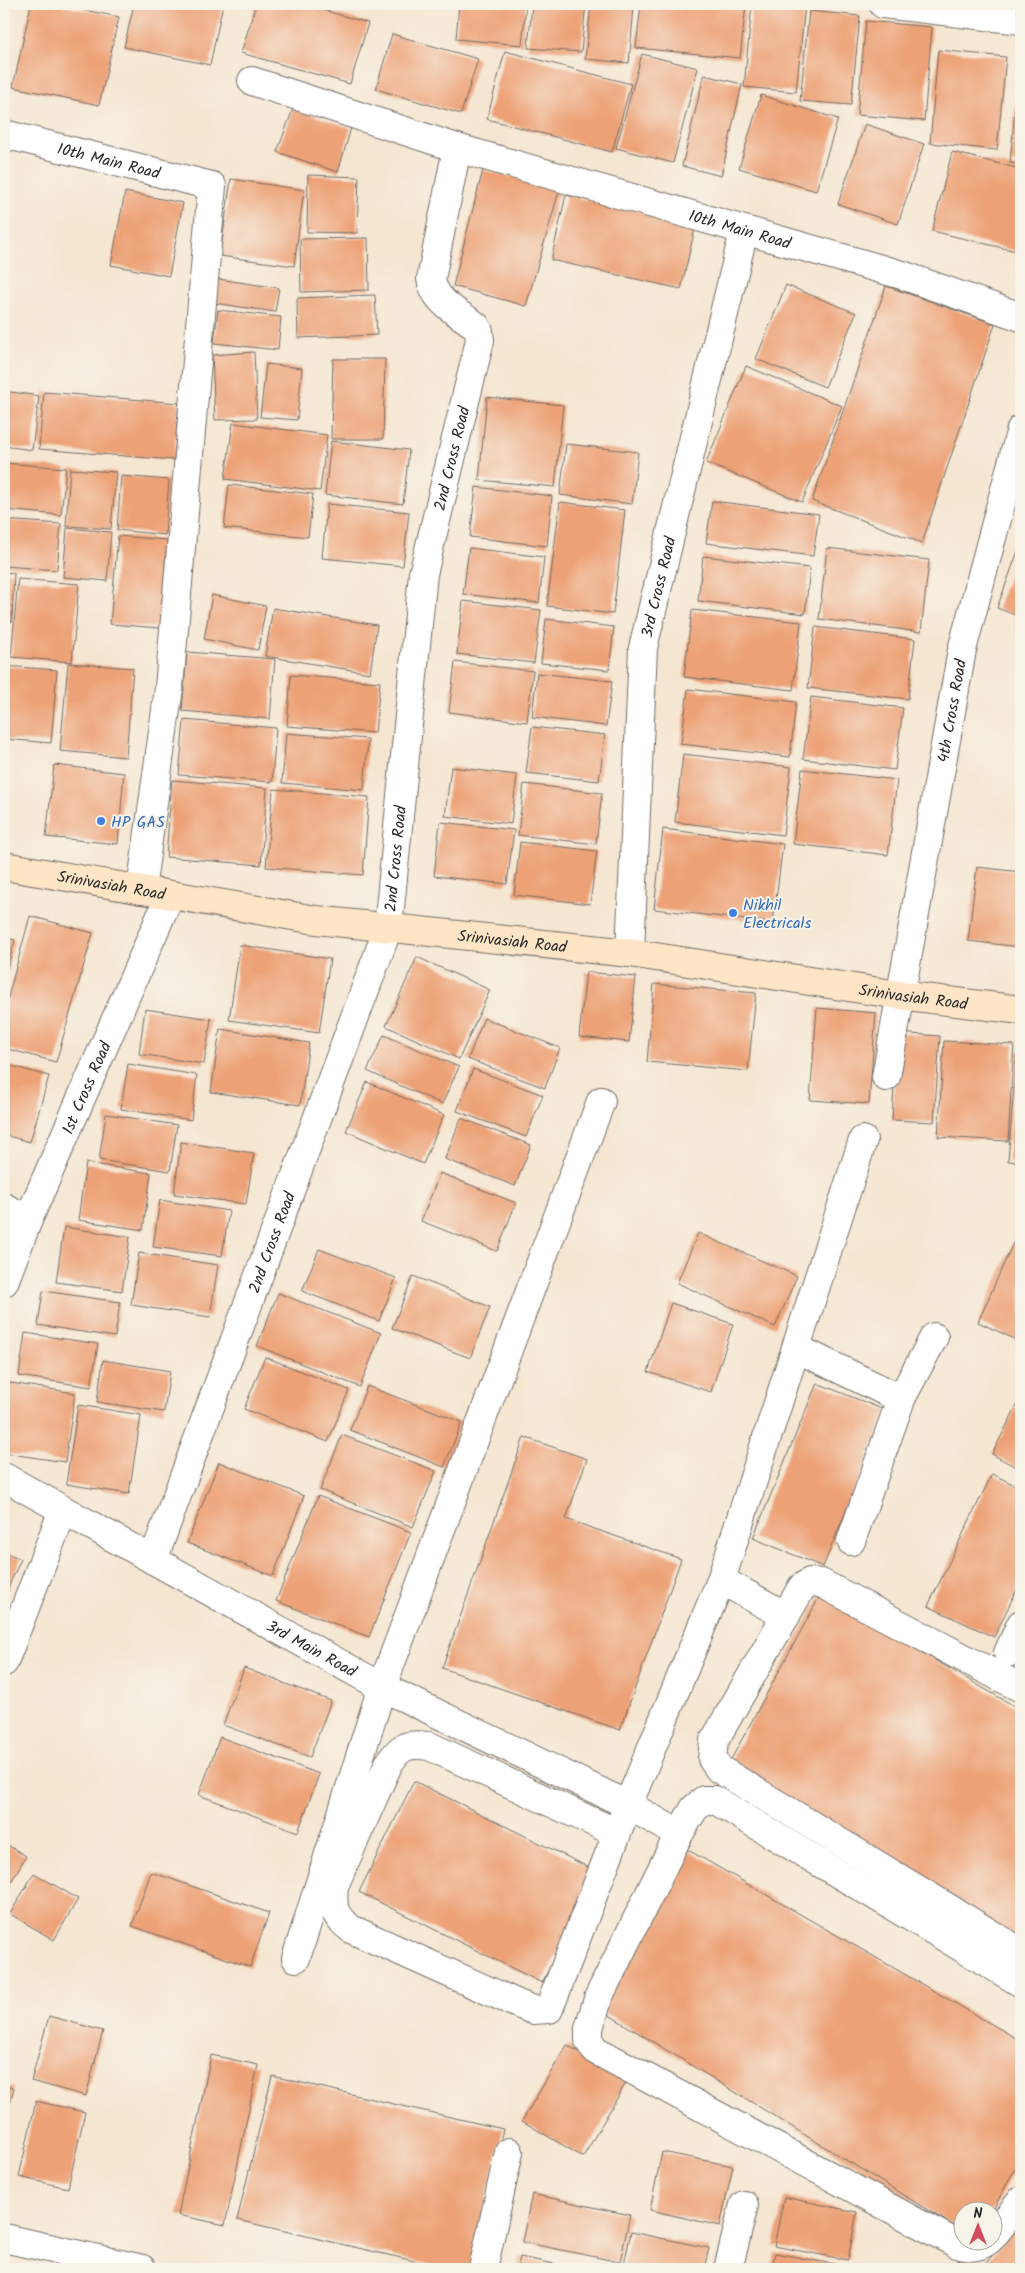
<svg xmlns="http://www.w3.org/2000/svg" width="1025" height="2273" viewBox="0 0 1025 2273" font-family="Kalam,sans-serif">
  <rect width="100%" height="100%" fill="#f7f3e8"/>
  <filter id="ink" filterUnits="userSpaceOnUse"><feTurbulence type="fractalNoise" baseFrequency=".02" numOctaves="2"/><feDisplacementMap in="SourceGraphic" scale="10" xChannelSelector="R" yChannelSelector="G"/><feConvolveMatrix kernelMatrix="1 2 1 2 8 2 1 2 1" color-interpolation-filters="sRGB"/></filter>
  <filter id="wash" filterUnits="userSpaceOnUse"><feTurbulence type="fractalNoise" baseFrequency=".0096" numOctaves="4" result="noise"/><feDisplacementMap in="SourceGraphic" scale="20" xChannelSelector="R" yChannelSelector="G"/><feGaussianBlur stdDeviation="1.12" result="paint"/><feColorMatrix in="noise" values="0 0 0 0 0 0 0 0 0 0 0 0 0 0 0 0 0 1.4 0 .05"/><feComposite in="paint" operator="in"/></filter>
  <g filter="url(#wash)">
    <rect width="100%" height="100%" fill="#f5e6d2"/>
    <g id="blocks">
      <!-- building -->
      <g fill="#eda176">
        <polygon points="31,4 54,4 119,17 99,105 13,87"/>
        <polygon points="134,4 223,4 210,65 124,47"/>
        <polygon points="256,4 302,4 368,23 350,84 241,53"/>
        <polygon points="459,4 526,4 522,45 456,39"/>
        <polygon points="532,4 586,4 581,52 528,48"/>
        <polygon points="591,4 634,7 629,63 585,59"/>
        <polygon points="641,4 746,4 740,58 636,48"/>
        <polygon points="752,4 805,5 796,92 744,87"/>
        <polygon points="809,11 860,16 851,105 800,101"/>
        <polygon points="866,21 932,27 924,121 857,115"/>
        <polygon points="392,34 478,59 461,114 376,89"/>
        <polygon points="938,50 1006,57 997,150 930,143"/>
        <polygon points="505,51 631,84 612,152 487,119"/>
        <polygon points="1020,53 1021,53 1021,164 1010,163"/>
        <polygon points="642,54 698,68 673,163 616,148"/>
        <polygon points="704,75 742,84 721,176 682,166"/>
        <polygon points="761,95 838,119 816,191 739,168"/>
        <polygon points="293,109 351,128 338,172 277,152"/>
        <polygon points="865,124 924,144 898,224 838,204"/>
        <polygon points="952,152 1021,169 1020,252 932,231"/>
        <polygon points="483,170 560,188 526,306 453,286"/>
        <polygon points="308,175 359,177 357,233 307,232"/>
        <polygon points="231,179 304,190 294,266 220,256"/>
        <polygon points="125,192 183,203 169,276 111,265"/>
        <polygon points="566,195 696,224 681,289 551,260"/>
        <polygon points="368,238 369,290 301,292 300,239"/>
        <polygon points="218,279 279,288 275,312 214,303"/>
        <polygon points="786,285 856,313 825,387 756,359"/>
        <polygon points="886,286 995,324 922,543 812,501"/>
        <polygon points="375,295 377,335 298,338 297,298"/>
        <polygon points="218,310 281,317 278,350 214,343"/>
        <polygon points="254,352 257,419 215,420 212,355"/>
        <polygon points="333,359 385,359 383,439 331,439"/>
        <polygon points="266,364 302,368 297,420 260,417"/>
        <polygon points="746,366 842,406 802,502 706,463"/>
        <polygon points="4,391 39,396 32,450 4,446"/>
        <polygon points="44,392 179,403 174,460 39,449"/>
        <polygon points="487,397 563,405 555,487 479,480"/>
        <polygon points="233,423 327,435 320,491 225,479"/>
        <polygon points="331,441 409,450 403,504 325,495"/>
        <polygon points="566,444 638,452 632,504 560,495"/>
        <polygon points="4,463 66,468 61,515 4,510"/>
        <polygon points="70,469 116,472 111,529 66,526"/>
        <polygon points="121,476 169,480 165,535 117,530"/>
        <polygon points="229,485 313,494 308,537 224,528"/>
        <polygon points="476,487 552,496 547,546 470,537"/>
        <polygon points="712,501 819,514 813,556 706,543"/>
        <polygon points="560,502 625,510 613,614 547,606"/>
        <polygon points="327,504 409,512 403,566 322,558"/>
        <polygon points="4,520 61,524 57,570 4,566"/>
        <polygon points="67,528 111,532 107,581 63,577"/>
        <polygon points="118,536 167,540 160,628 110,624"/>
        <polygon points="1021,543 1021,617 997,608"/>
        <polygon points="469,548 544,557 539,603 463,594"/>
        <polygon points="827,548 929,560 921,632 819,619"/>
        <polygon points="703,556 810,568 805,614 698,601"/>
        <polygon points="4,572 14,573 12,622 4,621"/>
        <polygon points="18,579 79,584 72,662 11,657"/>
        <polygon points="212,595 266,606 258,650 204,639"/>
        <polygon points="463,601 541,610 534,663 457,654"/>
        <polygon points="273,608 377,625 370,673 265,656"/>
        <polygon points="692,610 801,622 793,690 684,677"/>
        <polygon points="546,619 614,627 609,670 541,663"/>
        <polygon points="815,627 915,639 908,699 808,688"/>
        <polygon points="187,652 275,659 270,719 182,711"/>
        <polygon points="455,662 533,671 527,722 449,712"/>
        <polygon points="68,663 133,668 126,757 60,751"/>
        <polygon points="4,666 57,670 51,743 4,739"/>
        <polygon points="537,673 612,681 606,726 532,717"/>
        <polygon points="291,675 380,682 375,733 287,726"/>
        <polygon points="688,689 796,702 790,757 681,744"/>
        <polygon points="811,697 903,708 895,770 803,759"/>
        <polygon points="184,720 276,728 272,782 179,775"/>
        <polygon points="532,727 605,735 599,781 526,773"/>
        <polygon points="286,733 368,739 364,790 282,783"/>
        <polygon points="683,754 791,767 783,835 675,822"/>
        <polygon points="54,765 124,773 118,844 46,837"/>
        <polygon points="451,767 517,775 511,824 445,816"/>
        <polygon points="802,769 897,780 888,855 793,844"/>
        <polygon points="172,780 267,788 261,865 166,857"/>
        <polygon points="524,784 602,793 596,844 518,835"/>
        <polygon points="273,789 369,797 363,875 266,867"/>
        <polygon points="440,822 514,830 507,884 434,876"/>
        <polygon points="663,829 783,844 773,923 654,909"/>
        <polygon points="520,842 597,851 590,904 514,895"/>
        <polygon points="977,867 1021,872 1021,947 968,941"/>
        <polygon points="30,916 93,933 56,1062 4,1048 4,1012"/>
        <polygon points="4,937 15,940 4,980"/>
        <polygon points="240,945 330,959 319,1033 229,1020"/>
        <polygon points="417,957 490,990 459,1059 386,1026"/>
        <polygon points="586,972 636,977 629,1042 579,1037"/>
        <polygon points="654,984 756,993 748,1071 647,1062"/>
        <polygon points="817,1008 876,1013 869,1104 810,1100"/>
        <polygon points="145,1009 211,1019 204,1064 139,1054"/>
        <polygon points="484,1018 560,1048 545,1088 468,1059"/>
        <polygon points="220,1029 309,1043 300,1105 211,1092"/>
        <polygon points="897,1033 940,1036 934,1122 892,1120"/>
        <polygon points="384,1035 459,1067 442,1104 367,1071"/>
        <polygon points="944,1041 1014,1045 1008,1141 938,1137"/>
        <polygon points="1017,1051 1021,1052 1021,1162 1008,1161"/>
        <polygon points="4,1064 49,1076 30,1142 4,1135"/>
        <polygon points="128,1064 197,1075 191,1120 121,1109"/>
        <polygon points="473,1069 543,1095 526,1137 457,1111"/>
        <polygon points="367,1082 444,1115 423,1164 346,1131"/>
        <polygon points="106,1114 177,1125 170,1171 99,1160"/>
        <polygon points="461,1118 531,1145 515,1186 445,1159"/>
        <polygon points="181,1142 254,1153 246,1204 174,1194"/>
        <polygon points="86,1163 151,1173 143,1230 78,1220"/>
        <polygon points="440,1173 516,1203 497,1251 421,1221"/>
        <polygon points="160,1200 229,1211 222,1256 153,1247"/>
        <polygon points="64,1227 130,1237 122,1291 56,1282"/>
        <polygon points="698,1233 797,1276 775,1327 677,1283"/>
        <polygon points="1014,1241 1021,1244 1021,1342 978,1322"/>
        <polygon points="319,1249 396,1278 379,1321 302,1291"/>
        <polygon points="139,1253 218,1265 210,1317 131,1305"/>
        <polygon points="413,1276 490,1307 470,1358 392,1328"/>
        <polygon points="43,1291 120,1302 115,1337 38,1325"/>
        <polygon points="278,1293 381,1333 360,1387 257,1346"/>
        <polygon points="671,1303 733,1324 711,1392 648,1372"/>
        <polygon points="25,1333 98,1344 91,1387 19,1376"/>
        <polygon points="265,1357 349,1390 328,1442 244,1409"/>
        <polygon points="103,1360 170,1371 164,1412 97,1402"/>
        <polygon points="4,1382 75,1393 65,1462 4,1453"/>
        <polygon points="817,1383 887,1411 823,1567 753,1538"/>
        <polygon points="367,1386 462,1422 444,1467 350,1430"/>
        <polygon points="1021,1398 1021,1470 992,1454"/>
        <polygon points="78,1405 141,1415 129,1494 66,1484"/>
        <polygon points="342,1435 436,1471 413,1527 320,1490"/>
        <polygon points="524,1437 587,1459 566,1519 681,1559 620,1730 442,1668"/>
        <polygon points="219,1462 304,1496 273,1576 187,1543"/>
        <polygon points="992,1474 1021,1488 1021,1581 994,1637 928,1606"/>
        <polygon points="318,1496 411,1532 369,1637 276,1601"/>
        <polygon points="4,1552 21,1559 4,1597"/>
        <polygon points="821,1594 1021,1710 1021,1940 729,1763"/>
        <polygon points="244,1668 331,1701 310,1757 223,1725"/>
        <polygon points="220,1737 319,1774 298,1832 199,1795"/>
        <polygon points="414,1781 598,1872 542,1983 359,1892"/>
        <polygon points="4,1843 26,1856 4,1894"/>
        <polygon points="683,1847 1021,2041 1021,2157 993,2210 962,2210 962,2231 601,2010"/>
        <polygon points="151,1872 269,1913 250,1967 132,1926"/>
        <polygon points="34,1873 78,1899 54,1940 10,1914"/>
        <polygon points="49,2016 103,2031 86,2096 31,2081"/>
        <polygon points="567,2045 627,2081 583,2157 522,2121"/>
        <polygon points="211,2055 258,2065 225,2225 178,2215"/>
        <polygon points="272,2076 503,2129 470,2269 449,2269 237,2220"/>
        <polygon points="4,2086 14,2088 4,2127"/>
        <polygon points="36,2101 85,2112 68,2188 19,2177"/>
        <polygon points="662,2152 733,2166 720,2226 650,2210"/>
        <polygon points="532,2194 630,2215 620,2262 522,2242"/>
        <polygon points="784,2197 857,2212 848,2260 774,2246"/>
        <polygon points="1021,2221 1021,2269 981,2269"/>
        <polygon points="631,2232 709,2248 704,2269 623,2269"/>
        <polygon points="775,2253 844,2266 843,2269 772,2269"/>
        <polygon points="520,2257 574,2268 574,2269 517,2269"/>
      </g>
    </g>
  </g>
  <g filter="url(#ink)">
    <use href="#blocks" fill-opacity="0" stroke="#726c65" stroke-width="1"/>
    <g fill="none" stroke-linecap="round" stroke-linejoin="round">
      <defs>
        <g id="street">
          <polyline points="883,4 1021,20"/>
          <path id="s1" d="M252 81 457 148 902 275 1021 317"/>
          <path id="s2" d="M4 134 212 186 169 688 141 890"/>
          <path id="s3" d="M630 953 643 648 744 231"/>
          <path id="s4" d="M886 1077 962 650 1021 429"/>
          <polyline points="4,1207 28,1220"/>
          <path id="s5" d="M4 1282 28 1220 170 895"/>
          <polyline points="796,1348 901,1399 934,1337"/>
          <path id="s6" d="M4 1477 382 1687 628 1805 679 1834"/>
          <polyline points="851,1541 901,1399"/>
          <path id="s7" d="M153 1560 388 928 423 574 480 340 479 331 476 326C459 313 434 302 431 279L457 148"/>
          <polyline points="721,1580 786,1616"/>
          <polyline points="1008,1653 1021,1624"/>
          <polyline points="4,1662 63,1510"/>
          <polyline points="1021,1688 821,1583 810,1582 802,1587 714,1741 712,1759 719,1769 1021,1952"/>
          <path d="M617 1833 429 1746C406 1743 400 1746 388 1765L334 1886C332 1908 333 1915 351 1929L518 2004 533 2010 549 2009 628 1805 721 1580 863 1140"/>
          <polyline points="296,1958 382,1687 601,1101"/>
          <polyline points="992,2237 1021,2201"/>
          <polyline points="4,2238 142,2269"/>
          <path d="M989 2240C977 2249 970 2247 957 2244L595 2050 589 2041V2028L599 1996 679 1834 694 1809 704 1800H715L1021 1983"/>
          <polyline points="483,2269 509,2152"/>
          <polyline points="728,2269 744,2205"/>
        </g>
        <g id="secondary">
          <path id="s8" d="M4 866 316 920 630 953 899 995 1021 1010"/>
        </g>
      </defs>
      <!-- street casing -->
      <use href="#street" stroke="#726c65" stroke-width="30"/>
      <!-- secondary casing -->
      <use href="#secondary" stroke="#726c65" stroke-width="30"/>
      <!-- street -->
      <use href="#street" stroke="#fff" stroke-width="28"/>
      <!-- secondary -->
      <use href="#secondary" stroke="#fde5c5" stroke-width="28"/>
    </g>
  </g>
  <!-- markers -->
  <g fill="#3f7fe0" stroke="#f7f3e8" stroke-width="2">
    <circle cx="101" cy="821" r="5"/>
    <circle cx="733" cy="913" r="5"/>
  </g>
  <g text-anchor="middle" stroke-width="4" stroke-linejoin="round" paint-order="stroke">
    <!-- street labels -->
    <g font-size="16" fill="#2b2b2b" stroke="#f7f3e8">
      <text dy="6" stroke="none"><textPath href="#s2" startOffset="108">10th Main Road</textPath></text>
      <text dy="6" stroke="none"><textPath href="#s1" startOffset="510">10th Main Road</textPath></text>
      <text dy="6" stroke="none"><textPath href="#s7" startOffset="1149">2nd Cross Road</textPath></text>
      <text dy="6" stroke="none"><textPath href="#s3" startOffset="368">3rd Cross Road</textPath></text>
      <text dy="6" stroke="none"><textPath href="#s4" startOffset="372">4th Cross Road</textPath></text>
      <text dy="6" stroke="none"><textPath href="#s7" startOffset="744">2nd Cross Road</textPath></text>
      <text dy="6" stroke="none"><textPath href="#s8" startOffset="109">Srinivasiah Road</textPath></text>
      <text dy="6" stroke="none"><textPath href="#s8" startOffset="514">Srinivasiah Road</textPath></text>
      <text dy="6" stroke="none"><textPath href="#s8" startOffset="919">Srinivasiah Road</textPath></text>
      <text dy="6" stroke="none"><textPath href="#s5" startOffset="211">1st Cross Road</textPath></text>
      <text dy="6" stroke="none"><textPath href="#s7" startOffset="339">2nd Cross Road</textPath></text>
      <text dy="6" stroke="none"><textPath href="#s6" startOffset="352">3rd Main Road</textPath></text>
    </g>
    <!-- shop labels -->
    <g font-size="16" fill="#366cbe" stroke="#f7f3e8" text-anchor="start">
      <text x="111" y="827">HP GAS</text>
      <text x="743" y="910">Nikhil<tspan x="743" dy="18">Electricals</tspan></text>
    </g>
  </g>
  <!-- margin -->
  <rect width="1025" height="2273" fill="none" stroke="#f7f3e8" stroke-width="20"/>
  <!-- north arrow -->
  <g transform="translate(978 2226)"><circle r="24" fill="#f7f3e8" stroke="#a5a39c"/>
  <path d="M0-4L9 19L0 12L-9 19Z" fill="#d1495b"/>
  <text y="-8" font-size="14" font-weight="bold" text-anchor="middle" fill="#2b2b2b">N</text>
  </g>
</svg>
